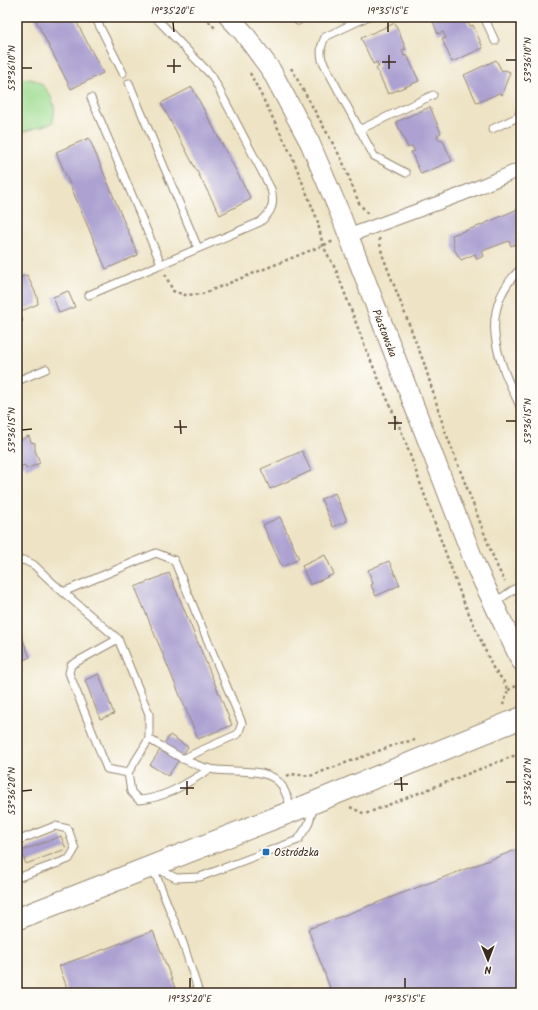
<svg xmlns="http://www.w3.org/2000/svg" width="538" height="1010" viewBox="0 0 538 1010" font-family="Kalam,sans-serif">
  <rect width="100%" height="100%" fill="#fdfcf7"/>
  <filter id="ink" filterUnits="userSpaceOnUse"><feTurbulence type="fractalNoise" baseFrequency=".025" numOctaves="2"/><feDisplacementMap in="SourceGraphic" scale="8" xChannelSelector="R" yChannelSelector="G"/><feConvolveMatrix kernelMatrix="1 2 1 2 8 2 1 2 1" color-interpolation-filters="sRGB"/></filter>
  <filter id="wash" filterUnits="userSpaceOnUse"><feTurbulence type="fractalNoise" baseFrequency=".012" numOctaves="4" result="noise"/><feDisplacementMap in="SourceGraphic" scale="16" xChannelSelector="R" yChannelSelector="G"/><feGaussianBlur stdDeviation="0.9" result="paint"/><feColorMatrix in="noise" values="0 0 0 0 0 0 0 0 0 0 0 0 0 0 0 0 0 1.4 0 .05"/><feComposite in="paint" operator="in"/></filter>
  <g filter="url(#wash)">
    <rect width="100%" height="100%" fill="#eee3c5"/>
    <!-- green -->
    <path fill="#9edc91" stroke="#6c8358" d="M21 78C27 79 36 79 40 83 52 92 58 110 52 123L20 133 17 130V81Z"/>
    <g id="blocks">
      <!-- building -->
      <g fill="#aca1d1">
        <polygon points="34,17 74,17 103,73 71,89"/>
        <polygon points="431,17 471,17 472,19 467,21 470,26 473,25 483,48 452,62 442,39 446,38 443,32 438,34"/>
        <polygon points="395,23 406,49 402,50 404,56 407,55 419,81 388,94 376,68 379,67 377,62 373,64 361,38"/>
        <polygon points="496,60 502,71 505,70 510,72 502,95 499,93 477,103 464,75"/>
        <polygon points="192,87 251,199 220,215 161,103"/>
        <polygon points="430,107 441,133 437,135 439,140 442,139 452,161 421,174 411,152 415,151 412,146 408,148 396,122"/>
        <polygon points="89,138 138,255 106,269 56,152"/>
        <polygon points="520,208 521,237 516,238 518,243 511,246 509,241 482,251 484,256 477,259 475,254 461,260 454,249 452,235 479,226"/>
        <polygon points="27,275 37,296 38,304 19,312 23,321 17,324 17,287 21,285 18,278"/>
        <polygon points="68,291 75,307 59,313 53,297"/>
        <polygon points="29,436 31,442 35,443 35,450 40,463 26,469 25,465 17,468 17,441"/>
        <polygon points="302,451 311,471 270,489 261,469"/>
        <polygon points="335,493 347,521 333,527 321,499"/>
        <polygon points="280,517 299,559 282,567 263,525"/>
        <polygon points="325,555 334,574 310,585 302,566"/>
        <polygon points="389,561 400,585 376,596 371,585 373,584 368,570"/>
        <polygon points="169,573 232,725 198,739 135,587"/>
        <polygon points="17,626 30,657 17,663"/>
        <polygon points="99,674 114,714 100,719 85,680"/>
        <polygon points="170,735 188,747 168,776 150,765"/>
        <polygon points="61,836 66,849 26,864 21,851"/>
        <polygon points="521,848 521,993 332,993 308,929"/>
        <polygon points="153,931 177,993 69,993 59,966"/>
      </g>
    </g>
  </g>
  <g filter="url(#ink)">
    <use href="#blocks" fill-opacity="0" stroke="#948672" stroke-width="1"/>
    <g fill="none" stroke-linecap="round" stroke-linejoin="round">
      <defs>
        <g id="lane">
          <polyline points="95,17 123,73"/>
          <polyline points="295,17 298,21"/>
          <path d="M367 17 325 37C321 46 320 51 322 60L374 156 406 173"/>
          <polyline points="484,17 495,41"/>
          <polyline points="129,83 198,248"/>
          <polyline points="91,98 161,264"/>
          <polyline points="492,129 518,117 521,109"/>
          <polyline points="359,130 433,95"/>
          <path d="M521 268C476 312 497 359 521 408"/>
          <path d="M89 295 260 222C272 212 275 204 271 189L212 76 155 17"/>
          <polyline points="17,381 46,369"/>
          <path d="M17 561 24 560 34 565 55 585 118 639 149 714V739L128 773 131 792 139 800C166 798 187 783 210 769"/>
          <polyline points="63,592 156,553 174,560 242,723 238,734 182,759"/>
          <polyline points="495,602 521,585"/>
          <polyline points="118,639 71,665 69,673 107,769 128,773"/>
          <path d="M149 739C168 750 188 764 210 769 231 774 269 765 282 786 286 793 289 802 292 809"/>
          <polyline points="17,841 55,826 68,829 75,849 69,859 17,878"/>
          <polyline points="153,868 183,943 199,993"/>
          <polyline points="156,868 176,878 200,877 298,840 308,825 314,807"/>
        </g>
        <polyline id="street" points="348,236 460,195 521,169"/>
        <polyline id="secondary" points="229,17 243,32 271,70 310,143 339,211 477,569 521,661"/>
        <polyline id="primary" points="17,919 293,811 521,718"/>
      </defs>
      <!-- lane casing -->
      <use href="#lane" stroke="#948672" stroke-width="9"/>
      <!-- street casing -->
      <use href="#street" stroke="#948672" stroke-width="15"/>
      <!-- secondary casing -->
      <use href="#secondary" stroke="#948672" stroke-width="21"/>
      <!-- primary casing -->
      <use href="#primary" stroke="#948672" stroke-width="23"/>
      <!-- path -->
      <g stroke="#948672" stroke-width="2.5" stroke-dasharray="3 3" stroke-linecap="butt">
        <polyline points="204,17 215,28"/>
        <polyline points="291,68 342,160 359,203 368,214"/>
        <polyline points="250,73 291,154 317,219 323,246 336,270 367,352 402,433 462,598 494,670 503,680 508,690 503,705"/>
        <polyline points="379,238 382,254 424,363 444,428 496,564 505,582"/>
        <polyline points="165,274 173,291 185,295 202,294 334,241"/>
        <polyline points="517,599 521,606"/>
        <polyline points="508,690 521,684"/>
        <polyline points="287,776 291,774 310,776 400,743 415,740"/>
        <polyline points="350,807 365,814 521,753"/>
      </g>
      <!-- lane -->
      <use href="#lane" stroke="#fff" stroke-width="7"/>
      <!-- street -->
      <use href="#street" stroke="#fff" stroke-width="13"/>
      <!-- secondary -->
      <use href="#secondary" stroke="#fff" stroke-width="19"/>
      <!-- primary -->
      <use href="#primary" stroke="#fff" stroke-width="21"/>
    </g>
  </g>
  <!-- ticks -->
  <path fill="none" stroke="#3b2a1e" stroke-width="1.5" d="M173 22 174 32M388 22V32M389 55V69M174 59V73M506 60H516M382 62H396M167 66H181M22 68H32M395 416V430M180 420 181 434M506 421H516M388 423H402M174 427H187M22 430 32 429M401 777 402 791M187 781V795M506 782H516M394 784H408M180 788H194M22 791 32 790M190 978V988M405 978V988"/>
  <!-- markers -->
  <rect fill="#1f6fb2" stroke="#fdfcf7" stroke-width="1.5" x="262" y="848" width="8" height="8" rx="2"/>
  <g text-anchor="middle" stroke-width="3" stroke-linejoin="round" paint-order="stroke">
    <!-- street labels -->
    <g font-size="11" fill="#3b2a1e" stroke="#fdfcf7">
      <text transform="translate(385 333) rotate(69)" y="4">Piastowska</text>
    </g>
    <!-- poi labels -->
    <g font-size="11" fill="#3b2a1e" stroke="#fdfcf7" text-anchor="start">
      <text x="274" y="856">Ostródzka</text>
    </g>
  </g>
  <!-- margin -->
  <rect width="538" height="1010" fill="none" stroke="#fdfcf7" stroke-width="44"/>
  <!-- north arrow -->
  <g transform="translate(488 960) rotate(179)" stroke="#fdfcf7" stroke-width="3" paint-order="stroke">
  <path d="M0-3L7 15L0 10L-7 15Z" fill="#3b2a1e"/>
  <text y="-6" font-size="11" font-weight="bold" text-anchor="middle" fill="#3b2a1e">N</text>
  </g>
  <rect x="22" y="22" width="494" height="966" fill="none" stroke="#3b2a1e" stroke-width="1.5"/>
  <g font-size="10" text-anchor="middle" fill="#3b2a1e">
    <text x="173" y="14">19°35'20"E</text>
    <text x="388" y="14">19°35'15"E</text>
    <text transform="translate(527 60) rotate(-90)" y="4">53°36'10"N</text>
    <text transform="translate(11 68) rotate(-90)" y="4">53°36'10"N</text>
    <text transform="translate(527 421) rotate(-90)" y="4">53°36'15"N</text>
    <text transform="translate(11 430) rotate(-90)" y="4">53°36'15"N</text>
    <text transform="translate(527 782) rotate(-90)" y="4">53°36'20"N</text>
    <text transform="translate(11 791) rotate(-90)" y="4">53°36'20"N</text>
    <text x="190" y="1002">19°35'20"E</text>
    <text x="405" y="1002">19°35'15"E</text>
  </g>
</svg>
